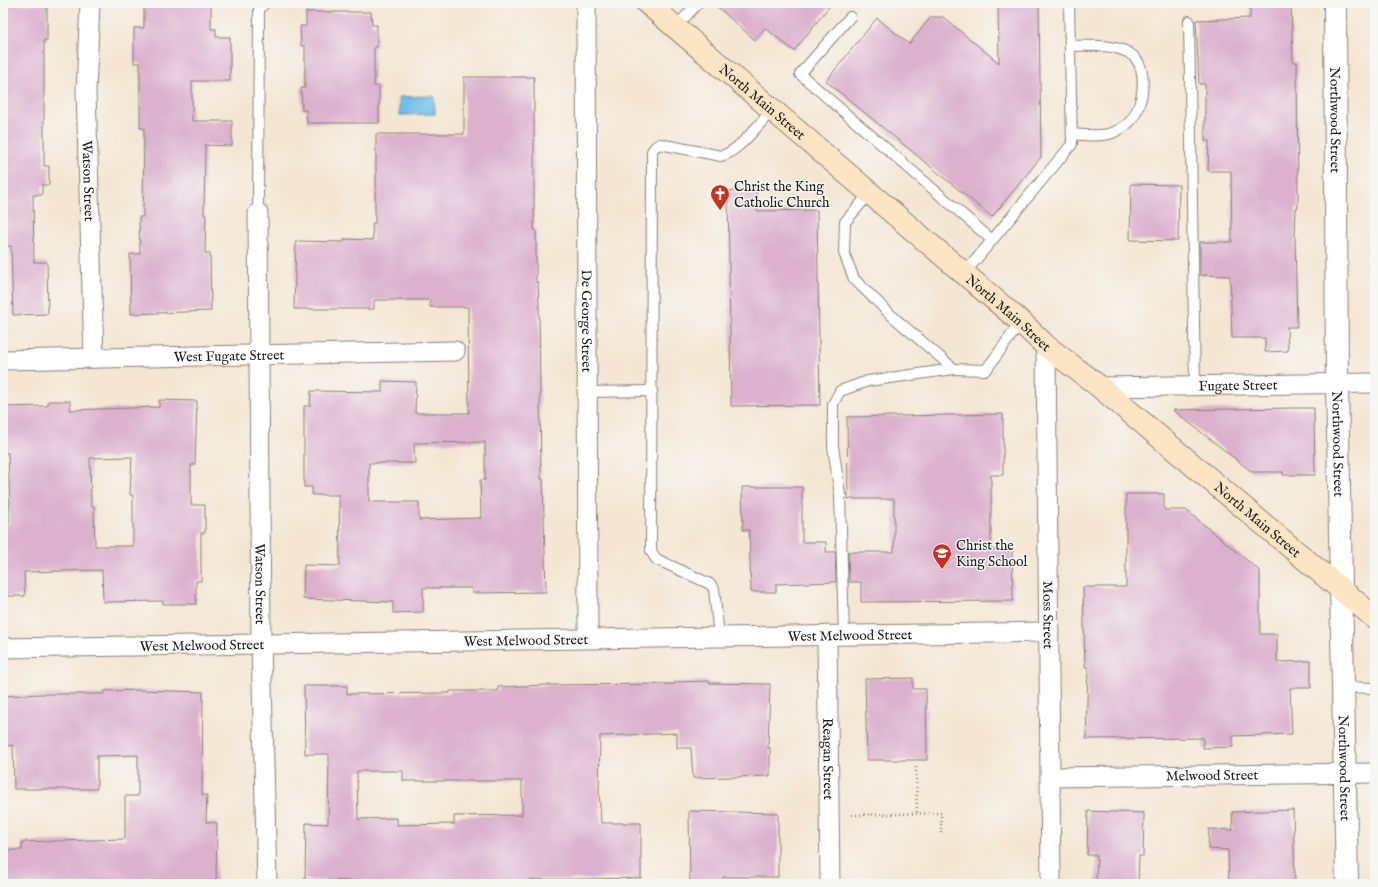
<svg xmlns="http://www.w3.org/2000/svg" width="1378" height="887" viewBox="0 0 1378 887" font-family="'IM FELL English',serif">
  <rect width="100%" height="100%" fill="#f6f6f2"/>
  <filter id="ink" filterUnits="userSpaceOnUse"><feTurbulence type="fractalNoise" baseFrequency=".025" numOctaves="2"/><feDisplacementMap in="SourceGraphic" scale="8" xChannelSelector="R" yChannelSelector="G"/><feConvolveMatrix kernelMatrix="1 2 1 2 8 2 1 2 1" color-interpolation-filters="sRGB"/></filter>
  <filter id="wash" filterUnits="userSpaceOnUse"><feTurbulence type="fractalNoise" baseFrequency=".012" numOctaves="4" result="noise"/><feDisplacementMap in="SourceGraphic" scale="16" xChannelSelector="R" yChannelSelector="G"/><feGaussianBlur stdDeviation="0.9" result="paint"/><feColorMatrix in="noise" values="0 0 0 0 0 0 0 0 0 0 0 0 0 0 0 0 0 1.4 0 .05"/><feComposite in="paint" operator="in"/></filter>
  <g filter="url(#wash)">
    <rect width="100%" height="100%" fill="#f4e6d3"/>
    <!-- water -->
    <polygon fill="#70c0eb" stroke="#466e84" points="434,96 435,114 400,115 399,97"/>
    <g id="blocks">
      <!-- building -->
      <g fill="#dbb1ce" fill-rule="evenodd">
        <polygon points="144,3 211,3 211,29 216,29 216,37 230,37 230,81 192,81 192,121 232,121 232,146 205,145 204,215 206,215 205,253 210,253 211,311 131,314 130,254 140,254 139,217 143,217 144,128 140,128 140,63 134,63 134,28 144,28"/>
        <polygon points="713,3 832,3 794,51 765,28 755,40"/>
        <polygon points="998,3 1039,3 1041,157 992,217 826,81 877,18 909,44 931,17 943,17 999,63"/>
        <polygon points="1250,3 1291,3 1293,62 1297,62 1298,208 1296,208 1295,236 1297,327 1287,327 1288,351 1265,352 1265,338 1232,338 1230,276 1200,275 1200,242 1232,242 1231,171 1208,171 1209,141 1205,141 1205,84 1199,84 1196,20 1250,18"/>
        <polygon points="47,4 47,40 44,40 44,166 49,166 49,185 42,185 42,195 33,195 34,262 47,262 48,314 13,315 11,246 3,247 3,5"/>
        <polygon points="306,12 371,12 372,25 377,25 377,47 374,47 374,86 379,86 379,123 307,123 306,110 302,110 301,88 305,88 305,46 301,46 300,26 306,26"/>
        <path d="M464 77H534V230H536V283L538 282 539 306 541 479H543L546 592 472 593V588H423V612L393 613V602L303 599 304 565 340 566 339 495H312V487H304V406H310L311 391 382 392V381L416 382 415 413H469L468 307H430V300H374V309H294L296 241 344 242V239L373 240 372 223H375V191H376V134H464ZM485 442V480H480L481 518 419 520V502H369V463H415L414 443Z"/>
        <polygon points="1131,184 1179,185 1178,241 1130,240"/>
        <polygon points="728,191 756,191 757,211 817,210 820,405 731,406"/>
        <path d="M159 400 197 401 195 465H191V505H205V533H201V581H196V604H163V601L103 602 102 570 24 572 25 596H3V523H9V506H10L8 453H3V407L48 406V401H70V410L159 407ZM132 457 130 495H133V546H95L94 506H91L90 458Z"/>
        <polygon points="1294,408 1314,408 1315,475 1283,475 1283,472 1252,472 1173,410"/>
        <polygon points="1003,414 1003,475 991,475 991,550 1012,550 1013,601 861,602 861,582 849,582 848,552 894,552 894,499 848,499 847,417"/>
        <polygon points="742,487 802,487 802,542 826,542 826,552 835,552 836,582 776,584 776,592 751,592 749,530 743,530"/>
        <polygon points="1126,494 1164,494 1164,510 1186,510 1260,571 1260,634 1277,634 1277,662 1311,661 1311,688 1290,688 1292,734 1233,736 1233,747 1203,748 1203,738 1086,739 1088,667 1085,667 1083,587 1126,587"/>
        <polygon points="913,678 913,689 926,689 927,760 867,760 865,679"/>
        <path d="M709 681V683L770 684 768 748H770V776L693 778 691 748H677V733L600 736 599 791 601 823H641V878L528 880V884H490V882L366 884V881L305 880 306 823 328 824 329 754H305L304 686H347V694L450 693V691H498V687L546 685 675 684V682ZM357 771H403V781H522V815L454 816V824L397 825V818L358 819Z"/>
        <polygon points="139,690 203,692 202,795 207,795 206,822 217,823 216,884 3,884 3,850 22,850 22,842 125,839 125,796 138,796 138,755 97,756 97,789 14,789 13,745 3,746 3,696 42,694 104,694 104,691"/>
        <polygon points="1293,810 1295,884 1229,884 1228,850 1208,849 1209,829 1233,830 1232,812"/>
        <polygon points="689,811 778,813 778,877 723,877 723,883 690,883"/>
        <polygon points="1088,811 1144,813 1143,856 1139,856 1138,884 1096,884 1097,855 1087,855"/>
      </g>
    </g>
  </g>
  <g filter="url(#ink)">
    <use href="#blocks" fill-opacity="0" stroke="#888178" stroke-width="1"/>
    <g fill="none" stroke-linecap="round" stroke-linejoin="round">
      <defs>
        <g id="service">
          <polyline points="850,17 800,74 992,240"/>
          <polyline points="1189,21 1195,385"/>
          <polyline points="675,28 698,3"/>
          <path d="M1070 46C1089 46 1118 43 1133 56 1149 70 1143 104 1132 119 1129 124 1118 131 1112 133 1100 137 1085 135 1072 134"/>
          <polyline points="870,193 845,222 844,253 854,279 891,315 954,369 986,370 1021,322"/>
          <polyline points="258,213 259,9 265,3"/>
          <polyline points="964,274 1072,144 1069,3"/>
          <polyline points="587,392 652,391"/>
          <polyline points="844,635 840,495 833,446 833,404 840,391 868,381 954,369"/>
          <path d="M719 636 714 589 710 584 656 559 651 551 652 151 656 146 660 144 721 156C738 152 760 123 772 110"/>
          <polyline points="1344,687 1375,688"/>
        </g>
        <g id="minor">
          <path id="s1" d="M90 3 86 91 94 358"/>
          <path id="s2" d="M586 3 588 638"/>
          <path id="s3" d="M258 213 261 643 267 884"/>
          <path id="s4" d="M1046 346 1051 884"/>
          <path id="s5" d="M3 360 455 351"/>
          <path id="s6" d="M1100 387 1375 383"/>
          <path id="s7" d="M827 635 830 884"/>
          <path id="s8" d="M3 648 1049 632"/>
          <path id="s9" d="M1050 777 1375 773"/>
        </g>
        <g id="tertiary">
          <path id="s10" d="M1335 3 1337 383 1347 884"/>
        </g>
        <g id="secondary">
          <path id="s11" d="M647 3 1021 322 1046 346 1100 387 1375 618"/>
        </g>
      </defs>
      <!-- service casing -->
      <use href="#service" stroke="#888178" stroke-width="12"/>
      <!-- minor casing -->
      <use href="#minor" stroke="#888178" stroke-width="21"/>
      <!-- tertiary casing -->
      <use href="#tertiary" stroke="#888178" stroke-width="24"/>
      <!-- secondary casing -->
      <use href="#secondary" stroke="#888178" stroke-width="24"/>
      <!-- path -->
      <g stroke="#888178" stroke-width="2.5" stroke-dasharray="1 3" stroke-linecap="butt">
        <polyline points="916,767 917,814"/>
        <polyline points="852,815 941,813 941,834"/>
      </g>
      <!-- service -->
      <use href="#service" stroke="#fff" stroke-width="10"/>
      <!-- minor -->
      <use href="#minor" stroke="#fff" stroke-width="19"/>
      <!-- tertiary -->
      <use href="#tertiary" stroke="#fff" stroke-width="22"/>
      <!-- secondary -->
      <use href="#secondary" stroke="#fce5c4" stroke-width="22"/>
    </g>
  </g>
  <!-- icons -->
  <defs>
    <symbol id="church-pin" viewBox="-11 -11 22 30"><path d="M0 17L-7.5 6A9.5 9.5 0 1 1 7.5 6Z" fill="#c8321e" stroke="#f6f6f2"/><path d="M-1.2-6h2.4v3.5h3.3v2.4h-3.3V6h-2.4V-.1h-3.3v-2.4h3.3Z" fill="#fff"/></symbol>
    <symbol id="school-pin" viewBox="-11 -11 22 30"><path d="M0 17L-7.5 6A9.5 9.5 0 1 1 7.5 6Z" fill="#c8321e" stroke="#f6f6f2"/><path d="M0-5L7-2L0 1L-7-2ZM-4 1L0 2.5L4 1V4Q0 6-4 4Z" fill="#fff"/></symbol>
  </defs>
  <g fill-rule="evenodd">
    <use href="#church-pin" x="709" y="183" width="22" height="30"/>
    <use href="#school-pin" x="931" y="542" width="22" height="30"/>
  </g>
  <g text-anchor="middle" stroke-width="3" stroke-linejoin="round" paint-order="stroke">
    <!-- street labels -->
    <g font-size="14" fill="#1c1c1c" stroke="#f6f6f2">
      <text dy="5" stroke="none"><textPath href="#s11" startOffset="152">North Main Street</textPath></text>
      <text dy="5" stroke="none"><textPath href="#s10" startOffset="117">Northwood Street</textPath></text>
      <text dy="5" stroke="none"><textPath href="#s1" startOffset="178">Watson Street</textPath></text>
      <text dy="5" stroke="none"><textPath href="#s11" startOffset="476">North Main Street</textPath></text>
      <text dy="5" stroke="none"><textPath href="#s2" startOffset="318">De George Street</textPath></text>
      <text dy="5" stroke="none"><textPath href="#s5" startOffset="226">West Fugate Street</textPath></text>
      <text dy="5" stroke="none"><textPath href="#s6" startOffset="138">Fugate Street</textPath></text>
      <text dy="5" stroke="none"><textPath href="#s10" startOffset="441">Northwood Street</textPath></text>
      <text dy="5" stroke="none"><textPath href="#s11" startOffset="800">North Main Street</textPath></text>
      <text dy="5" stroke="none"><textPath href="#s3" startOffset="371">Watson Street</textPath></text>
      <text dy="5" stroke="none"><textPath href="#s4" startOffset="269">Moss Street</textPath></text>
      <text dy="5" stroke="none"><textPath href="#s8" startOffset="847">West Melwood Street</textPath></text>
      <text dy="5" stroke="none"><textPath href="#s8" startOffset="523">West Melwood Street</textPath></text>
      <text dy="5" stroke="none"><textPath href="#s8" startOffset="199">West Melwood Street</textPath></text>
      <text dy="5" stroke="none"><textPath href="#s7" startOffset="124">Reagan Street</textPath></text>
      <text dy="5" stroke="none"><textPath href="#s10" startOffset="765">Northwood Street</textPath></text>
      <text dy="5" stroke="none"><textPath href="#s9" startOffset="162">Melwood Street</textPath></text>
    </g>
    <!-- poi labels -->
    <g font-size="14" fill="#1c1c1c" stroke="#f6f6f2" text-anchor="start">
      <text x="734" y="191">Christ the King<tspan x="734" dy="16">Catholic Church</tspan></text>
      <text x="956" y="550">Christ the<tspan x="956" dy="16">King School</tspan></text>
    </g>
  </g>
  <!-- margin -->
  <rect width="1378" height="887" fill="none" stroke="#f6f6f2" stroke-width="16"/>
</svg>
